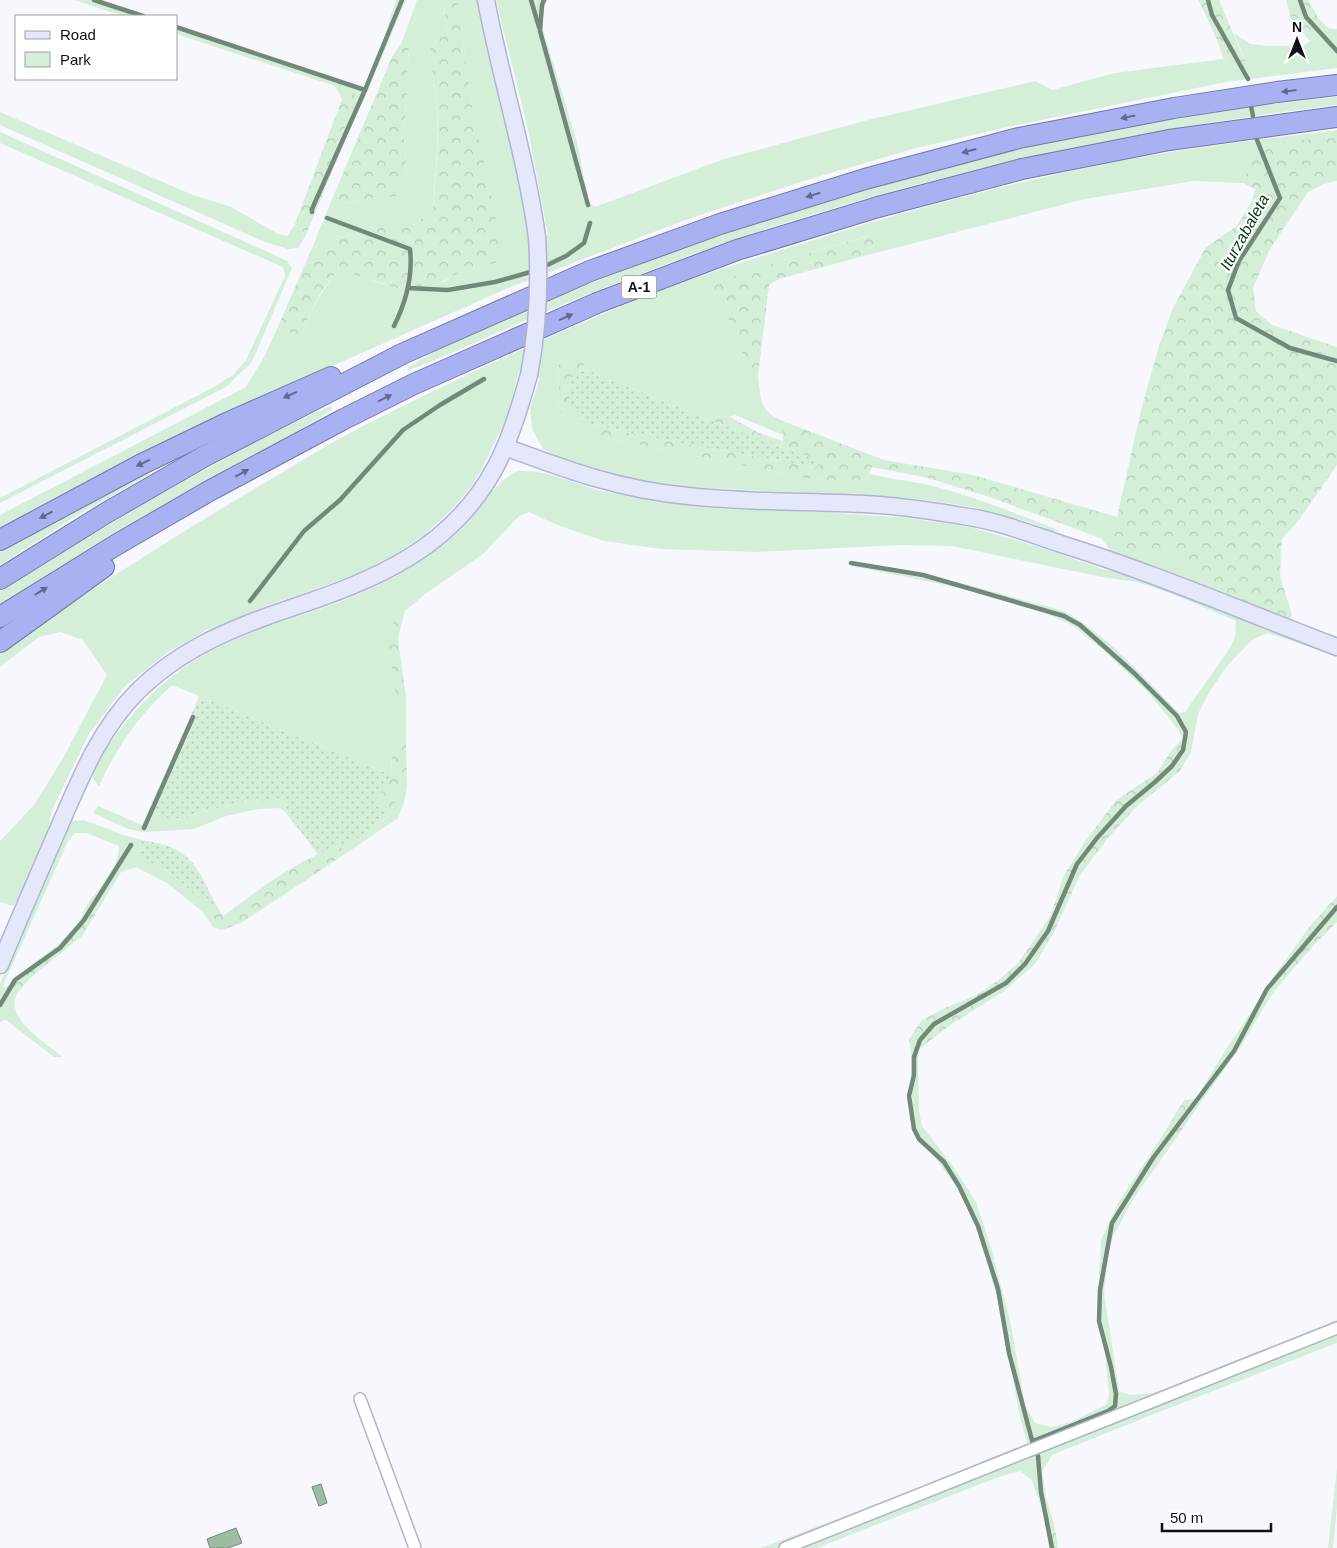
<svg xmlns="http://www.w3.org/2000/svg" width="1337" height="1548" viewBox="0 0 1337 1548" font-family="Arial,sans-serif">
  <defs>
    <pattern id="forest-crowns" width="20" height="18" patternUnits="userSpaceOnUse" patternTransform="scale(1.25)"><rect width="20" height="18" fill="#d4eed8"/><path d="M2 6a3 3 0 1 1 6 0M12 15a3 3 0 1 1 6 0" fill="none" stroke="#b5cbb9"/></pattern>
    <pattern id="garden-dots" width="8" height="8" patternUnits="userSpaceOnUse" patternTransform="scale(1.25)"><rect width="8" height="8" fill="#d4eed8"/><path d="M2 2h.1M6 6h.1" fill="none" stroke="#b5cbb9" stroke-width="1.8" stroke-linecap="round"/></pattern>
  </defs>
  <rect width="100%" height="100%" fill="#f7f8fe"/>
  <!-- green -->
  <g fill="#d4eed8">
    <polygon points="74,0 101,0 148,16 123,16"/>
    <polygon points="396,0 406,0 366,95 346,138 343,132 357,105 353,85 364,88 384,38"/>
    <path d="M417 0H443L447 29 428 52C442 103 437 157 433 209L414 225 402 220 381 225 312 248 333 197 338 205 367 199 395 197 407 179 404 133 409 46 401 44Z"/>
    <path d="M458 0H477L481 24 525 206 528 237 548 235 527 125 496 0H547L540 20 577 142 589 203 595 207 721 160 864 121 1035 81 1052 90 1115 73 1223 59 1230 69 1244 57 1234 33 1250 44 1268 46H1303L1328 28 1337 29V68L1226 82 1012 126 916 148 807 180 685 220 508 288 231 411 139 455 0 529V515L246 387 264 357 277 329 301 335C311 311 321 289 340 270L351 273 382 284 442 283 454 275 496 263 472 107Z"/>
    <polygon points="176,25 337,78 335,86 176,34"/>
    <path d="M1337 97V105C1118 131 901 180 693 254 631 277 569 301 508 328 475 342 443 358 409 370L407 368C446 344 488 326 530 308 568 292 605 277 644 262 867 179 1100 120 1337 97Z"/>
    <polygon points="0,112 193,195 231,207 278,234 287,236 295,224 306,235 298,248 288,249 265,242 0,125"/>
    <path d="M1337 130V136L1274 143 1250 158 1243 183 1193 181 1085 199 860 257 867 248 875 245 871 235 743 272 702 289 725 310 749 369 758 376C761 399 759 411 783 421V435L735 415 730 417 713 416 712 421 582 368 587 359 559 365 558 394 560 413 595 436 806 478 863 485 869 474C890 479 912 481 933 486 977 497 1019 515 1061 531H1050L1029 522 967 506 910 498 688 487 633 479 562 458 543 449 532 429 530 408 540 378 519 372 507 416 482 469 470 488 450 511 425 534 396 554 361 572 313 590 268 605 205 631 168 652 125 686 89 734 52 810 46 837 23 895 12 906 0 902V841L34 805 62 760 107 675 83 640 60 632 39 637 0 667V653C82 595 165 542 251 491 289 469 326 445 365 425 454 380 545 337 637 300 695 276 756 258 817 239 916 208 1018 181 1120 161 1192 147 1265 139 1337 130Z"/>
    <polygon points="0,132 259,248 287,261 292,268 252,362 226,387 0,503 0,498 212,388 233,375 246,360 285,276 283,267 0,143"/>
    <path d="M331 406 333 409C283 442 230 468 178 497 118 532 59 568 0 606V592C70 548 140 505 212 466 251 444 290 423 331 406Z"/>
    <polygon points="145,471 149,475 76,516 0,565 0,548"/>
    <path d="M519 471H531L548 474 601 491 656 502 723 509 821 512 908 518 970 527 1046 549 1105 570 1135 575 1337 652V655L1267 633 1252 640 1227 666 1208 694 1198 714 1191 752 1177 728 1147 691 1102 649 1072 625 1036 609 960 588 852 566 847 563 850 561 923 573 1064 611C1107 635 1144 677 1179 713L1185 712 1230 648 1235 637 1236 621 1175 595 1137 582 1102 577 952 546 900 545 756 552 661 549 604 541 555 524 529 512 519 516 483 554 425 594 405 611 402 622 395 619 396 696 406 697V742L398 743 392 757 391 775 172 685C140 714 117 746 99 786 97 783 93 780 93 777 92 768 106 750 110 743 153 683 199 650 269 626 304 614 339 604 372 588 403 574 430 557 455 535 474 518 496 478 519 471Z"/>
    <polygon points="1107,514 1117,517 1113,535 1156,555 1181,551 1201,579 1200,590 1111,552 1102,539 1071,527 1099,531"/>
    <polygon points="186,727 191,729 156,805 156,814 186,818 196,813 248,801 258,803 272,797 285,802 286,813 280,808 258,809 226,816 194,829 146,832 128,829 93,813 98,806 142,825"/>
    <polygon points="407,787 404,803 398,818 345,854 340,846 384,820 392,811 398,795"/>
    <path d="M84 820 124 835 142 840 137 855 174 876 209 907 203 912 167 883 136 867 121 872 98 910 88 903C100 887 119 867 119 846L86 833H75L69 839 5 981 3 988 10 985 19 991C0 1016 47 1044 63 1057H54L6 1020 0 1022V984L63 834 72 821Z"/>
    <polygon points="1277,972 1283,981 1272,994 1241,1046 1204,1098 1196,1099 1216,1065"/>
    <polygon points="918,1050 919,1111 922,1126 953,1166 976,1202 990,1244 1010,1320 1025,1405 1035,1423 1052,1427 1073,1421 1107,1404 1109,1394 1105,1354 1097,1313 1101,1240 1118,1203 1161,1138 1174,1141 1132,1201 1113,1237 1108,1255 1104,1293 1119,1391 1130,1395 1153,1393 1337,1320 1337,1325 778,1548 761,1548 913,1490 1027,1443 1020,1417 1000,1309 985,1253 966,1200 934,1156 917,1138 912,1119 911,1052"/>
    <polygon points="1337,1334 1337,1343 1159,1412 1052,1455 1042,1472 1046,1497 1054,1524 1047,1525 1032,1480 1020,1471 996,1478 817,1548 802,1548"/>
    <polygon points="1337,1467 1337,1506 1333,1548 1328,1548"/>
  </g>
  <!-- forest -->
  <g fill="url(#forest-crowns)">
    <path d="M443 0H458L472 107 502 248 496 263 454 275 419 295 340 270C320 288 311 311 301 335H294L289 332 277 329 312 248 381 225 402 220 414 225 433 209C438 157 442 103 428 52L447 29Z"/>
    <path d="M1198 0H1219L1245 61 1230 69C1223 60 1221 51 1217 40 1211 26 1205 13 1198 0Z"/>
    <polygon points="1286,0 1308,0 1319,19 1328,28 1310,41 1291,19"/>
    <polygon points="401,44 409,46 404,133 407,179 395,197 367,199 337,205 333,197 392,57"/>
    <polygon points="337,78 353,85 357,105 343,132 346,138 306,235 295,224 342,99 335,86"/>
    <polygon points="1337,136 1337,181 1324,184 1308,192 1270,249 1253,288 1256,311 1272,325 1337,347 1337,465 1299,520 1282,539 1280,576 1292,615 1288,624 1200,590 1201,579 1181,552 1156,555 1129,551 1113,535 1141,410 1159,346 1174,306 1206,247 1237,226 1252,201 1255,189 1243,183 1250,158 1274,143"/>
    <polygon points="872,235 875,245 867,248 860,257 779,279 769,285 758,376 749,369 725,310 702,289 743,272"/>
    <polygon points="576,356 587,359 580,371 582,422 644,436 817,468 818,460 712,421 713,416 730,417 759,433 783,441 783,421 884,460 973,475 1107,514 1099,531 1071,527 989,497 928,478 872,467 863,485 806,478 595,436 560,413 558,394 559,365"/>
    <polygon points="395,619 402,622 398,639 406,697 396,696 388,642"/>
    <polygon points="1183,738 1191,752 1180,771 1137,806 1109,837 1080,875 1054,932 1035,964 1004,991 949,1026 918,1050 911,1052 909,1039 922,1020 947,1007 977,995 1000,979 1018,963 1051,915 1063,877 1084,843 1116,800 1157,773 1171,751"/>
    <polygon points="406,742 407,787 398,795 392,811 375,805 379,792 391,775 392,757 398,743"/>
    <path d="M340 846 345 854 241 923 222 930 213 927 203 912 215 903 223 916C252 895 282 871 315 856 321 848 331 847 340 846Z"/>
    <polygon points="1337,896 1337,922 1314,945 1283,981 1277,972 1310,926"/>
    <polygon points="88,903 98,910 82,936 30,978 19,991 10,985 32,964 57,946 80,921"/>
    <polygon points="1204,1098 1174,1141 1161,1138 1184,1100"/>
    <polygon points="1054,1524 1058,1545 1057,1548 1049,1548 1047,1525"/>
  </g>
  <!-- garden -->
  <g fill="url(#garden-dots)">
    <polygon points="582,368 712,421 818,460 817,468 644,436 582,422 569,405 570,379"/>
    <path d="M199 696 391 775 385 792H379L375 805 392 811C382 823 354 843 339 846 330 848 326 849 317 853L286 813 285 802 272 797 266 801 258 803 248 801 196 813 186 818H167L156 813V805L191 730 186 727Z"/>
    <path d="M142 840C152 842 164 844 173 848 195 857 205 883 215 903L209 907 174 876 137 855Z"/>
  </g>
  <!-- water -->
  <g fill="#9ebca2" stroke="#738879">
    <polygon points="321,1484 327,1503 319,1506 312,1487"/>
    <polygon points="236,1528 242,1543 228,1548 210,1548 207,1539"/>
  </g>
  <g fill="none" stroke-linecap="round" stroke-linejoin="round">
    <!-- stream -->
    <g stroke="#738879" stroke-width="4.5">
      <polyline points="94,0 143,16"/>
      <polyline points="531,0 539,27"/>
      <polyline points="544,0 542,5 540,31 588,205"/>
      <polyline points="1208,0 1212,15 1248,79"/>
      <polyline points="1300,0 1306,17 1337,51"/>
      <polyline points="176,27 365,90"/>
      <polyline points="1251,106 1253,116"/>
      <polyline points="1257,140 1280,198 1239,261 1228,290 1236,318 1290,348 1337,361"/>
      <polyline points="312,212 312,209 365,90 402,0"/>
      <path d="M327 218 410 249C413 276 406 302 394 326"/>
      <polyline points="541,268 566,256 584,243 590,223"/>
      <polyline points="408,288 448,290 495,282 534,271"/>
      <polyline points="851,563 923,575 1064,616 1080,625 1134,673 1177,716 1186,732 1183,750 1172,766 1155,782 1126,806 1097,838 1077,864 1048,931 1025,964 1006,983 934,1024 920,1040 914,1057 914,1075 909,1096 914,1129 919,1139 944,1162 959,1186 978,1226 998,1289 1009,1353 1033,1444"/>
      <polyline points="250,601 304,531 340,500 403,430 440,405 484,379"/>
      <polyline points="144,828 193,717"/>
      <polyline points="0,1005 15,980 60,948 84,920 131,845"/>
      <polyline points="1033,1441 1108,1411 1115,1406 1116,1394 1111,1367 1099,1321 1100,1290 1112,1223 1153,1158 1234,1051 1267,989 1337,907"/>
      <polyline points="1038,1456 1041,1492 1052,1548"/>
    </g>
    <defs>
      <g id="street">
        <polyline points="360,1399 415,1548"/>
        <polyline points="785,1548 1337,1328"/>
      </g>
      <g id="secondary">
        <path d="M486 0C501 80 526 157 537 237"/>
        <path d="M505 447C567 470 621 490 688 496 752 503 815 501 879 505 909 507 939 512 969 517 1000 522 1031 534 1061 544 1154 573 1245 612 1337 647"/>
        <path d="M0 965C18 921 37 878 56 834 78 784 98 731 137 692 180 649 234 627 291 608 375 580 452 549 496 466 511 437 520 406 529 375"/>
      </g>
      <g id="highway">
        <polyline points="0,540 140,465 229,422 331,377"/>
        <polyline points="0,579 106,513 205,456 402,354 590,271 720,224 865,179 1019,138 1174,108 1277,92 1337,85"/>
        <polyline points="0,617 116,545 211,490 342,420 414,384 597,303 737,250 878,207 1022,169 1169,140 1337,117"/>
        <polyline points="0,642 104,567"/>
      </g>
    </defs>
    <!-- street casing -->
    <use href="#street" stroke="#afb4d0" stroke-width="14"/>
    <!-- secondary casing -->
    <use href="#secondary" stroke="#afb4d0" stroke-width="19"/>
    <!-- highway casing -->
    <use href="#highway" stroke="#7278a5" stroke-width="22"/>
    <!-- street -->
    <use href="#street" stroke="#fff" stroke-width="11"/>
    <!-- secondary -->
    <use href="#secondary" stroke="#e5e8fb" stroke-width="16"/>
    <!-- highway -->
    <use href="#highway" stroke="#a8b1f1" stroke-width="20"/>
    <defs>
      <path id="secondary-bridge" d="M529 375C538 328 540 284 537 237"/>
    </defs>
    <!-- secondary-bridge casing -->
    <use href="#secondary-bridge" stroke="#afb4d0" stroke-width="19" stroke-linecap="butt"/>
    <!-- secondary-bridge -->
    <use href="#secondary-bridge" stroke="#e5e8fb" stroke-width="16"/>
  </g>
  <!-- one-way arrows -->
  <defs><path id="oneway-solid" d="M-6-.8H1V-3.2L6.5 0L1 3.2V.8H-6Z" transform="scale(1.25)"/></defs>
  <g fill="#636890">
    <use href="#oneway-solid" transform="translate(1289 91) rotate(173)"/>
    <use href="#oneway-solid" transform="translate(1128 117) rotate(169)"/>
    <use href="#oneway-solid" transform="translate(969 151) rotate(165)"/>
    <use href="#oneway-solid" transform="translate(813 195) rotate(163)"/>
    <use href="#oneway-solid" transform="translate(566 317) rotate(-24)"/>
    <use href="#oneway-solid" transform="translate(290 395) rotate(156)"/>
    <use href="#oneway-solid" transform="translate(385 398) rotate(-26)"/>
    <use href="#oneway-solid" transform="translate(143 463) rotate(154)"/>
    <use href="#oneway-solid" transform="translate(242 473) rotate(-29)"/>
    <use href="#oneway-solid" transform="translate(46 515) rotate(152)"/>
    <use href="#oneway-solid" transform="translate(41 591) rotate(-32)"/>
  </g>
  <g text-anchor="middle" stroke-width="4.5" stroke-linejoin="round" paint-order="stroke">
    <!-- shield labels -->
    <rect fill="#fff" stroke="#56575e" stroke-width="1" x="621.5" y="275.5" width="35" height="23" rx="4"/>
    <g font-size="14" font-weight="bold" fill="#0e0f19">
      <text x="639" y="292">A-1</text>
    </g>
    <!-- water labels -->
    <g font-size="16" font-style="italic" fill="#043614" stroke="#fff">
      <text transform="translate(1244 232) rotate(-61)" y="6">Iturzabaleta</text>
    </g>
  </g>
  <!-- legend -->
  <rect x="15" y="15" width="162" height="65" fill="#ffffff" stroke="#9f9fa3"/>
  <rect x="25" y="31" width="25" height="8" fill="#e5e8fb" stroke="#9f9fa3"/>
  <text x="60" y="40" font-size="15" fill="#0e0f19">Road</text>
  <rect x="25" y="52" width="25" height="15" fill="#d4eed8" stroke="#9f9fa3"/>
  <text x="60" y="65" font-size="15" fill="#0e0f19">Park</text>
  <!-- north arrow -->
  <g transform="translate(1297 40)" stroke="#ffffff" stroke-width="4" paint-order="stroke">
  <path d="M0-4L9 19L0 12L-9 19Z" fill="#0e0f19"/>
  <text y="-8" font-size="14" font-weight="bold" text-anchor="middle" fill="#0e0f19">N</text>
  </g>
  <!-- scale -->
  <path d="M1162 1523v8h109v-8" fill="none" stroke="#0e0f19" stroke-width="2.5"/>
  <text x="1170" y="1523" font-size="15" fill="#0e0f19" stroke="#ffffff" stroke-width="4" paint-order="stroke">50 m</text>
</svg>
